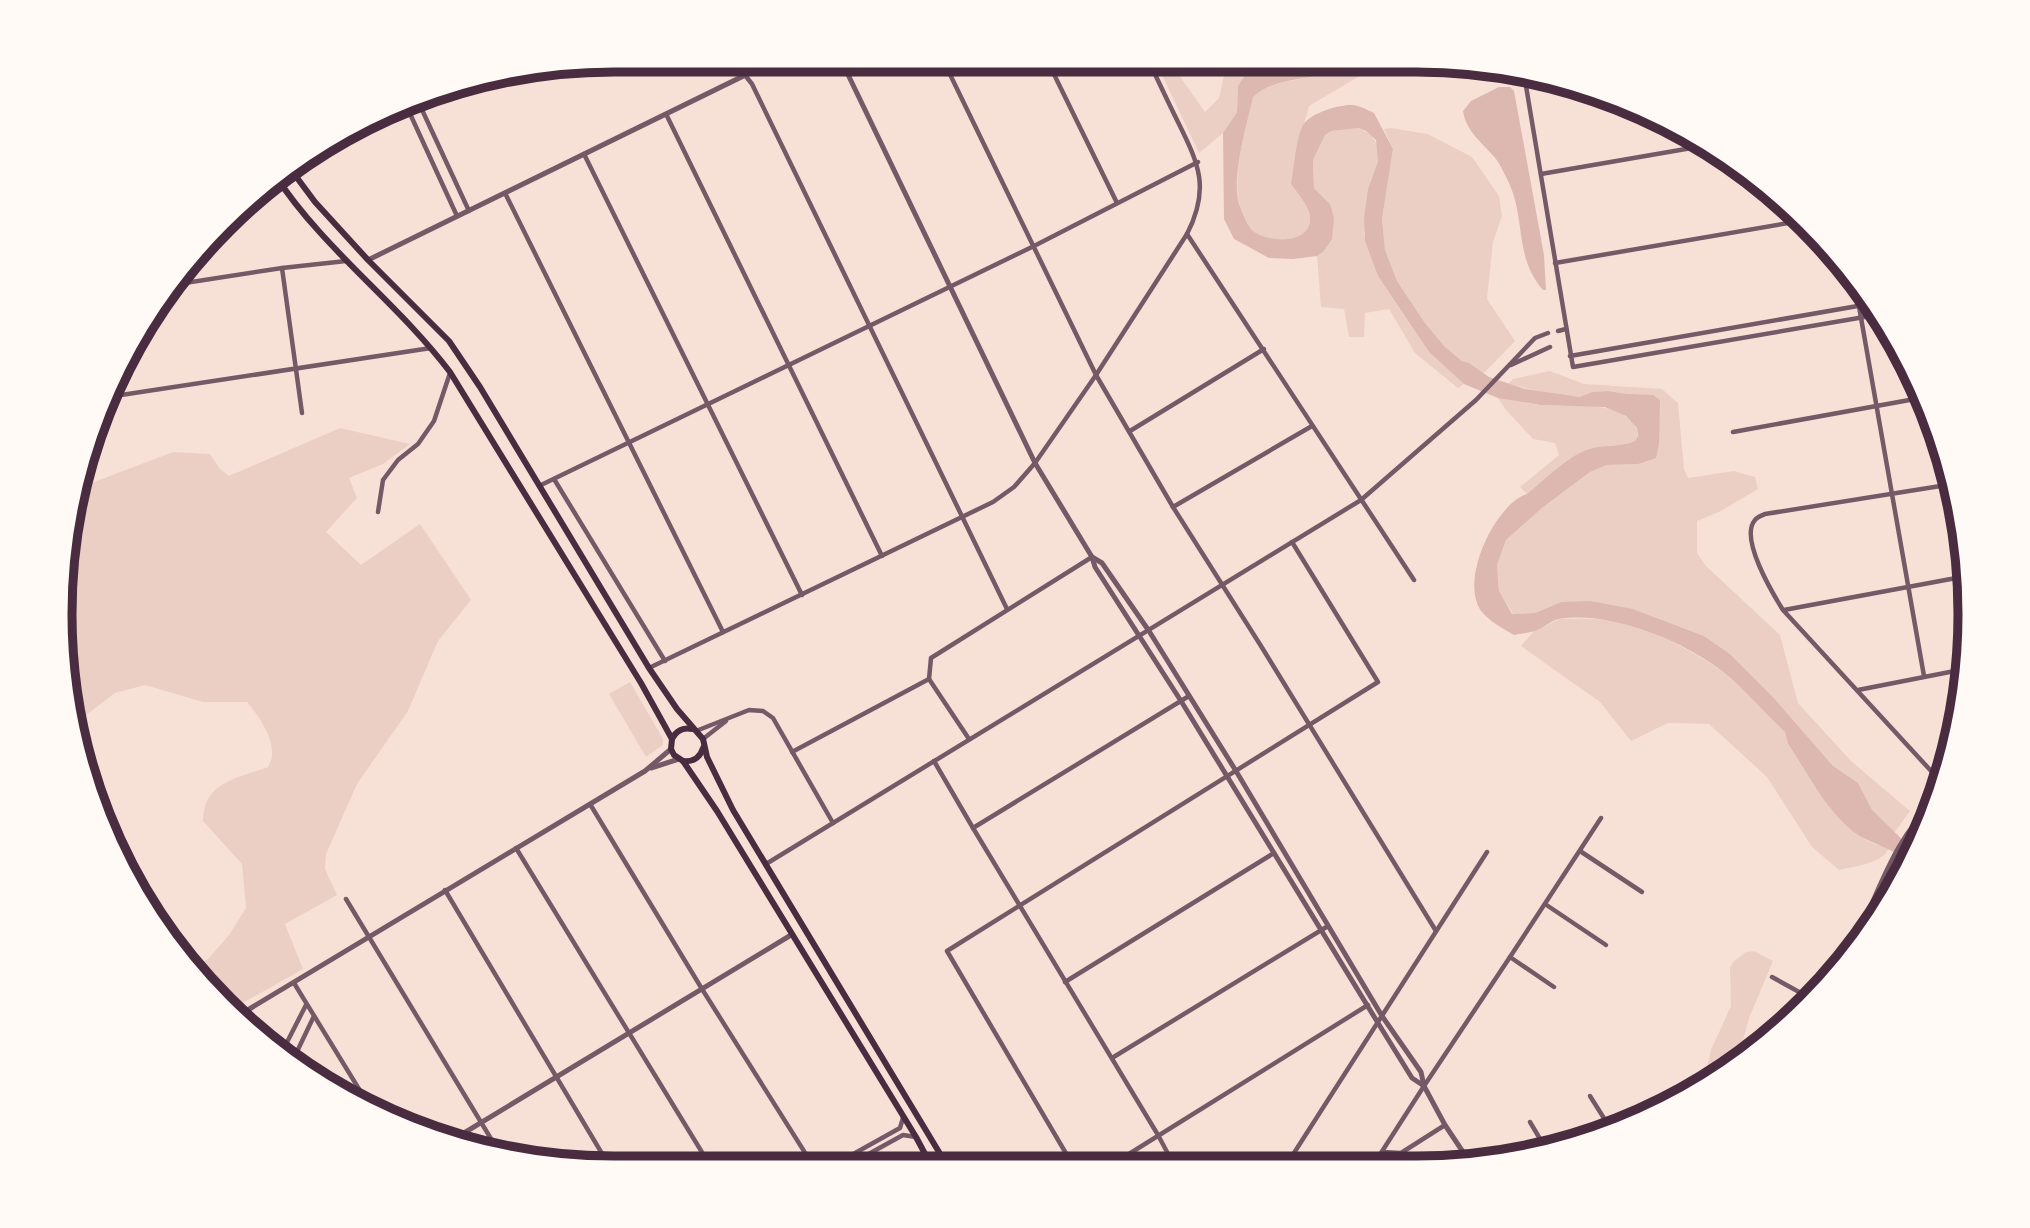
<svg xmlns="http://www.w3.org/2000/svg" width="2030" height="1228" viewBox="0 0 2030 1228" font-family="'Fira Sans',sans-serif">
  <rect width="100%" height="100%" fill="#f7e1d7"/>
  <!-- green -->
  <g fill="#ebcfc5">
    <polygon points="1155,60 1185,60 1174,68 1205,112 1219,98 1225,71 1241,60 1313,61 1238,86 1237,112 1223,133 1199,153"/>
    <path d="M1351 61H1406L1368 71 1309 106 1297 149 1291 184C1297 193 1310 207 1310 217 1312 246 1264 243 1251 229 1247 224 1239 205 1238 199 1234 165 1246 130 1253 97 1276 74 1324 84 1351 61Z"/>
    <polygon points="1359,128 1371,135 1378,146 1378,161 1368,189 1364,234 1378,276 1429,352 1464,384 1458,388 1415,353 1389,309 1365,313 1364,337 1349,337 1344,309 1321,307 1317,256 1323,252 1330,204 1314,188 1313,160 1325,135 1331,131"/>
    <polygon points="1390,128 1428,134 1472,157 1499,196 1502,216 1493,242 1487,299 1515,341 1484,373 1462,361 1445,347 1425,323 1397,281 1385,250 1382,219 1393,149 1384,129"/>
    <polygon points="1550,371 1584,384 1662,389 1678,403 1684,469 1688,478 1734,471 1755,477 1758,489 1721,511 1697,521 1697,553 1706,566 1780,635 1798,703 1851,761 1910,811 1894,833 1871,810 1858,783 1833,766 1773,697 1730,654 1704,636 1633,609 1561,602 1535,613 1513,614 1499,591 1497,565 1506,540 1542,508 1590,472 1607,465 1638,464 1659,444 1659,422 1627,394 1608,391 1592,392 1580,397 1552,394 1508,384 1513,379"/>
    <path d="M1498 398C1512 400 1527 404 1542 405 1570 408 1611 399 1632 422 1638 429 1639 433 1635 441 1619 448 1601 444 1586 450 1566 458 1544 480 1527 494L1520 487 1559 455 1555 443 1533 439 1506 410Z"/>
    <path d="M340 428 410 444 383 464 349 478 357 498 326 532 361 565 420 524 471 600 438 641 408 711 357 784 326 854 325 869 337 895 285 924 303 969 234 1008 193 969 209 958 229 935 246 908 242 864 203 821C203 782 238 778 268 767 269 764 272 760 272 756 274 738 258 715 247 702H203L145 685 115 693 77 722 60 614 81 487 173 452 210 454 220 469 229 476Z"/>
    <path d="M1560 619C1581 618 1604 618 1625 623 1657 632 1705 657 1731 678 1750 695 1767 715 1785 732L1788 744C1811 778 1831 820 1868 841 1875 845 1882 845 1889 848 1882 864 1855 866 1839 870L1812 847 1767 777 1709 724 1668 723 1631 741 1600 702 1521 646 1534 631Z"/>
    <polygon points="630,682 663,739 663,745 646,757 609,694"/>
    <polygon points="1932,813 1928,827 1915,852 1907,845"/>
    <polygon points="1754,951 1773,961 1749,1018 1737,1063 1702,1088 1711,1050 1731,1006 1730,967 1734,961 1746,952"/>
  </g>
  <!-- water -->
  <g fill="#dcb8b0">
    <path d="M1313 61H1351C1324 84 1277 73 1253 97 1247 125 1231 177 1239 204 1242 211 1246 223 1251 229 1264 243 1312 246 1310 217 1310 207 1297 193 1291 184 1294 169 1296 138 1303 125 1310 113 1340 104 1353 105 1360 106 1368 110 1374 113L1393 149 1382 219 1385 250 1397 281 1425 323 1445 347 1462 361 1469 363 1489 377 1525 389 1580 397 1592 392 1608 391 1627 394 1653 395 1660 400 1659 444 1656 458 1638 464 1607 465 1590 472 1542 508 1506 540 1497 565 1499 591 1512 614 1535 613 1561 602 1590 601 1633 609 1704 636 1730 654 1773 697 1833 766 1858 783 1872 810 1915 852 1908 864C1889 843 1869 846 1849 828 1823 805 1807 772 1788 744L1785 732C1767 715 1750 696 1732 679 1692 644 1613 610 1559 619 1550 621 1543 628 1535 631 1528 633 1520 634 1514 635 1504 629 1489 621 1482 612 1458 582 1495 504 1527 494 1544 480 1566 458 1586 450 1601 444 1619 448 1635 441L1638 435 1637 428 1626 416 1605 407 1540 405 1498 398 1464 384 1429 352 1378 276 1365 241 1364 218 1368 189 1378 161 1376 140 1366 131 1359 128 1331 131 1325 135 1313 160 1314 188 1330 204 1334 218 1332 239 1323 252 1317 256 1293 259 1269 258 1234 239 1224 219 1223 133 1237 112 1238 86 1246 74 1270 65Z"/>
    <path d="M1499 87H1510L1514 91 1544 255 1546 290H1543C1514 257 1526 220 1509 183 1505 175 1501 166 1496 159 1483 143 1466 132 1463 111L1471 101Z"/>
  </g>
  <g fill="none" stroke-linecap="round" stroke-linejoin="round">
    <!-- minor -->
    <g stroke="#755966" stroke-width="4.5">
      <polyline points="733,60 752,84 1007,609"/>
      <polyline points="943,60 1096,375 1173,507 1261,646 1436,931"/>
      <polyline points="1047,60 1117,203"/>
      <polyline points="1554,81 1526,86 1573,367 1882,314"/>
      <polyline points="417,99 469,211"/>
      <polyline points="406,105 457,216"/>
      <polyline points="666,114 882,556"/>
      <polyline points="584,154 802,595"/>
      <polyline points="1541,174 1709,145"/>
      <polyline points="505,193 723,632"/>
      <polyline points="1187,234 1414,580"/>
      <polyline points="1555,263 1806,220"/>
      <polyline points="282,268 302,413"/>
      <polyline points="1854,278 1924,676"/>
      <polyline points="172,285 282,268 346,261"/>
      <polyline points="1558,331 1566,329"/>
      <polyline points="1570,356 1875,303"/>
      <polyline points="1511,365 1550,347"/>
      <polyline points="108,397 431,348"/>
      <polyline points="1130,431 1264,349"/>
      <polyline points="1733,432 1926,397"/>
      <polyline points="554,479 665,661"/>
      <polyline points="539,486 1034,246 1198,162"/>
      <polyline points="1173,507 1312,426"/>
      <polyline points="378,512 383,480 398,460 418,444 434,421 450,373"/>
      <polyline points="1784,610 1967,576"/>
      <path d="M649 668 993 502 1014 487 1035 463 1096 375 1187 234C1211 187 1198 163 1177 120 1167 100 1158 80 1148 60"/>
      <polyline points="929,679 931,658 1092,557"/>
      <polyline points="929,679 969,739"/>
      <polyline points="1858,690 1965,669"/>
      <polyline points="696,731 749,710 763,711 773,718 833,823"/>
      <polyline points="703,739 726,721"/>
      <polyline points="792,752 929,679"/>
      <polyline points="934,761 973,828 1158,1135 1175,1167"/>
      <path d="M1945 771 1932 772 1783 610C1773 594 1739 538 1755 520 1757 517 1761 516 1765 514L1953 484"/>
      <polyline points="590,804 702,989 814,1167"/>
      <polyline points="973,828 1189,696"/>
      <polyline points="516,848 711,1167"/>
      <polyline points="1580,851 1642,892"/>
      <polyline points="766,864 1361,500 1476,400 1535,338 1548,333"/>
      <polyline points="445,890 610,1167"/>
      <polyline points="346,899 499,1152"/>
      <polyline points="1545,904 1606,945"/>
      <polyline points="1510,957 1554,987"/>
      <path d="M1846 957C1876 905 1889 841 1936 801"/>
      <polyline points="1772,977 1810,998"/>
      <polyline points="1065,982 1274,853"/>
      <polyline points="294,983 370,1107"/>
      <polyline points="282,1052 306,1005"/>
      <polyline points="1112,1058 1328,926"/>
      <polyline points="292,1062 314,1016"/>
      <polyline points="1590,1096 1612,1131"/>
      <polyline points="1530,1122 1546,1149"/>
      <polyline points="1382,1152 1401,1153 1445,1125"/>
      <polyline points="830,1167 900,1128 903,1118"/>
      <polyline points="845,1167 903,1135 916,1137"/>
      <polyline points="1074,1167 947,951 1378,682 1292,542"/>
      <polyline points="1108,1167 1368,1005"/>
      <polyline points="1285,1167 1487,852"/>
      <polyline points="1372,1167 1424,1086 1510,957 1601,818"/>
    </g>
    <!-- tertiary -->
    <g stroke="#755966" stroke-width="5">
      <polyline points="841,60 1035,463 1092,557 1095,567 1181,701 1378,1023 1412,1078 1424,1086"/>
      <polyline points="368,260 776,60"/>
      <polyline points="1092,557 1102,563 1149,631 1236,771 1382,1016 1421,1072 1424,1086 1445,1125 1471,1164"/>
      <polyline points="651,768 679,759"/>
      <polyline points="241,1014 645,771 671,749"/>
      <polyline points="449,1142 791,935"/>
    </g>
    <!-- primary -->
    <g stroke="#4a2c40" stroke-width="6">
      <polyline points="289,167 315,202 368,260 449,341 480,387 649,668 677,709 703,739 707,757 733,810 948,1167"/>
      <path d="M275 175C323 249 397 302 450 372L641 683 672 739 671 749 674 755 683 761 717 811 916 1137 932 1167"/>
      <path d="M672 739C676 731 683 727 692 729"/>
      <path d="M683 761C693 762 700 758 703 748"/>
    </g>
  </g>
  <!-- crop -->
  <path d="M0 0H2030V1228H0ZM614 72H1416A542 542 0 0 1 1958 614V614A542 542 0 0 1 1416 1156H614A542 542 0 0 1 72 614V614A542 542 0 0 1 614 72Z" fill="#fffaf5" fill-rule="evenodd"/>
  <path fill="none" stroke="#4a2c40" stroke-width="9" d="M614 72H1416A542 542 0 0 1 1958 614V614A542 542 0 0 1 1416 1156H614A542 542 0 0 1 72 614V614A542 542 0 0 1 614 72Z"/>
</svg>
